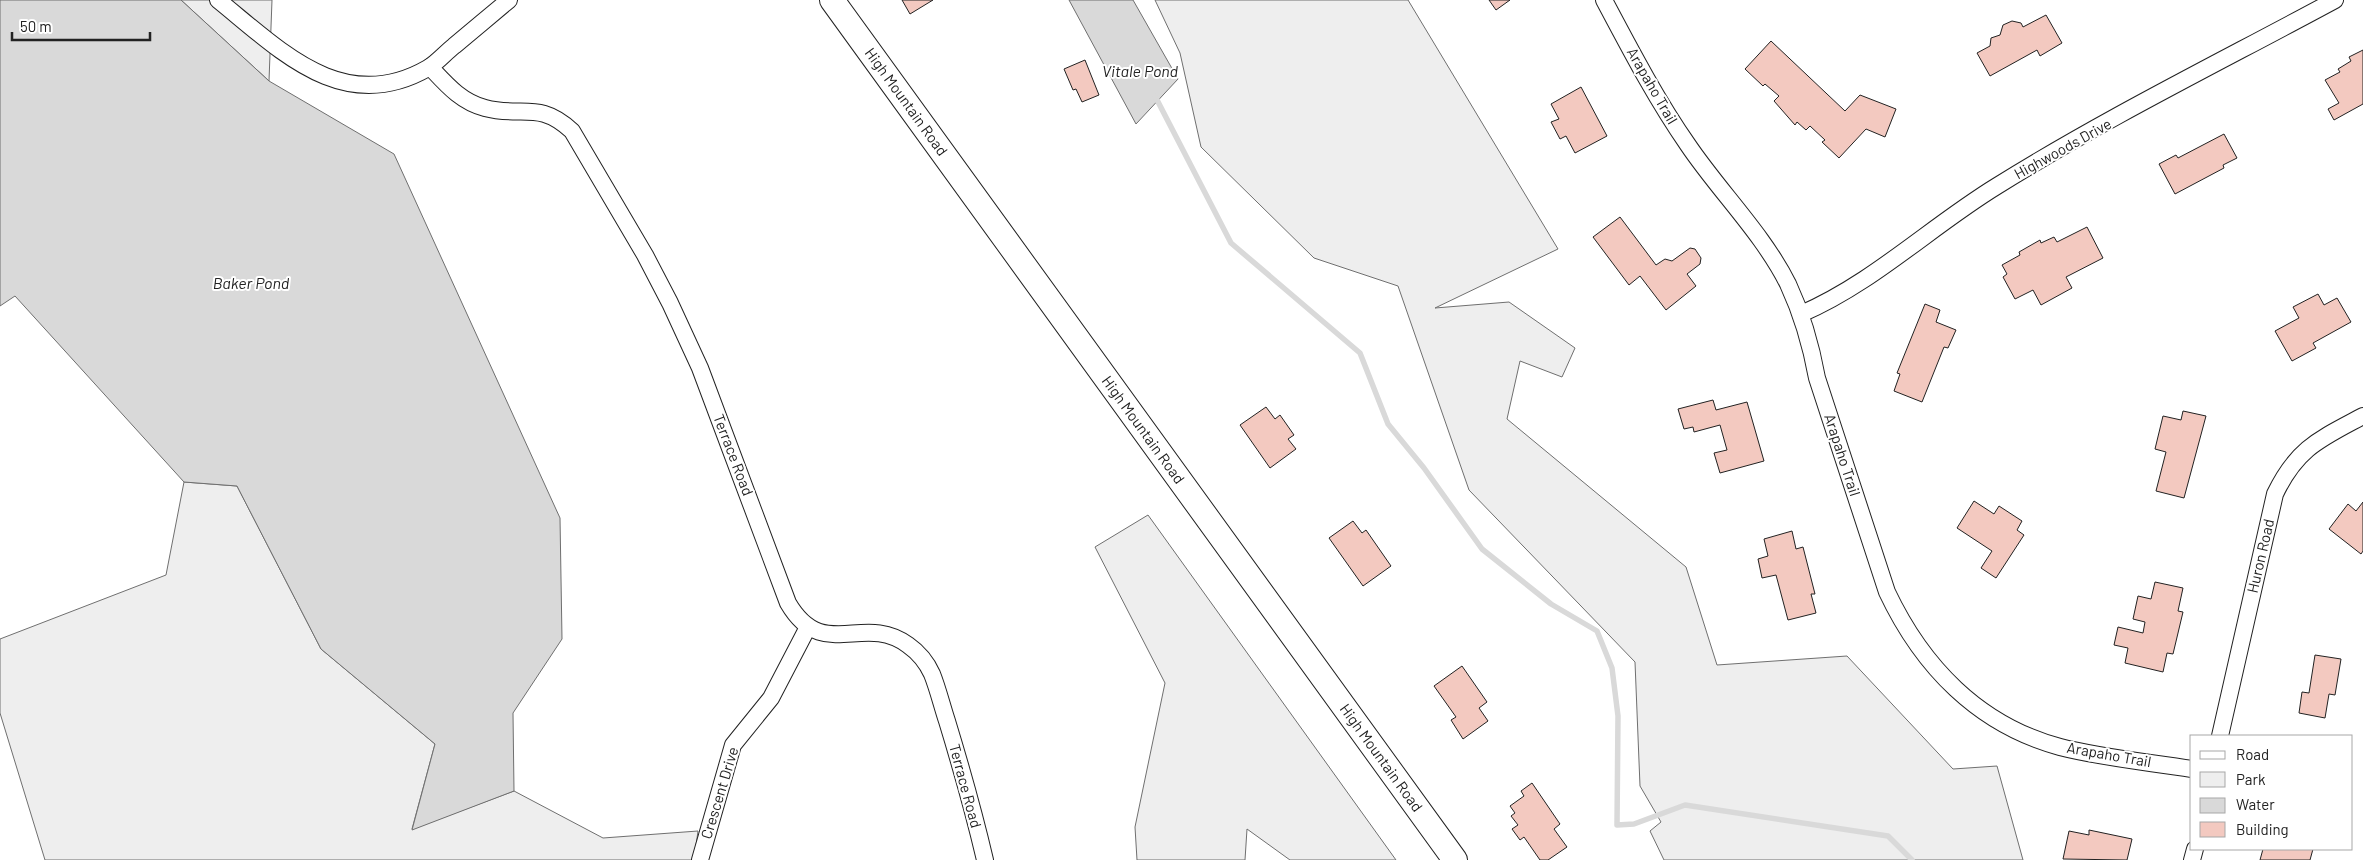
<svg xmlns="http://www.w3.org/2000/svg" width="2363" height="860" viewBox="0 0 2363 860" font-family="Barlow,sans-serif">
  <rect width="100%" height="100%" fill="#fff"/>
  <!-- green -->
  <g fill="#eee" stroke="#6f6f6f">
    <polygon points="181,0 272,0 269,81"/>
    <polygon points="1155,0 1408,0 1558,249 1435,308 1509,302 1575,348 1562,377 1520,361 1507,419 1686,567 1717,665 1847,656 1953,769 1997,766 2023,860 1664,860 1650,831 1661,822 1640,786 1635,662 1469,490 1398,286 1314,258 1201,147 1180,53"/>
    <polygon points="184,482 237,486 321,649 435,744 412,829 514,791 603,838 698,831 694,860 45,860 0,713 0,639 166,575"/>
    <polygon points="1148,515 1396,860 1290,860 1247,829 1245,860 1137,860 1135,827 1165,683 1095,547"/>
  </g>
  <!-- water -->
  <g fill="#d9d9d9" stroke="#6f6f6f">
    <polygon points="0,0 181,0 269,81 394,154 560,518 562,639 513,713 514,791 412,830 435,744 321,649 237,486 184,482 15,296 0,306"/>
    <polygon points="1069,0 1133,0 1178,79 1136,124"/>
  </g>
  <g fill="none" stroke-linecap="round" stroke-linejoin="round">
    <!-- stream -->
    <polyline stroke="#d9d9d9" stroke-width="5.5" points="1155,96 1231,243 1360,353 1388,424 1424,468 1482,549 1551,604 1597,631 1612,668 1618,716 1617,825 1634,824 1685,805 1888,836 1912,860"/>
  </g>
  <!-- building -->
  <g fill="#f3c9c0" stroke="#222">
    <polygon points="902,0 933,0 910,14"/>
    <polygon points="1489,0 1510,0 1496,10"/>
    <polygon points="2046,15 2062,43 2040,56 2037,50 1990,76 1977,53 1990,46 1991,38 2000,35 2003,25 2012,21 2021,23 2023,27"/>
    <polygon points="1771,41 1845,111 1860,95 1896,109 1885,137 1866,129 1839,158 1822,142 1825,140 1810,126 1806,130 1797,122 1795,125 1774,101 1779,96 1765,84 1763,86 1745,69"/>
    <polygon points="2363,50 2363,104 2334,120 2328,109 2339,103 2325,80 2340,72 2338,69 2351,61 2349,57"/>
    <polygon points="1085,60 1099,95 1082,102 1076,89 1073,90 1064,69"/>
    <polygon points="1581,87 1607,136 1575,153 1566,136 1560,139 1551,122 1559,119 1551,104"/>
    <polygon points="2224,134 2237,158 2223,165 2224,168 2175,194 2159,164 2176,155 2178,158"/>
    <polygon points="1620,217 1656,265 1665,259 1672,261 1690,248 1695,249 1701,258 1700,264 1687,274 1696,286 1666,310 1640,276 1629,285 1593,237"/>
    <polygon points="2087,227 2103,258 2066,277 2072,288 2041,305 2033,290 2015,299 2003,277 2007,274 2002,265 2020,255 2019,252 2040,240 2041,243 2054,237 2057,242"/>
    <polygon points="2318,294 2324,305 2337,298 2351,322 2313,343 2316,348 2292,361 2275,331 2299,318 2293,307"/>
    <polygon points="1925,304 1940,310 1936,322 1956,330 1948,348 1944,347 1922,402 1894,391 1900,374 1897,373"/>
    <polygon points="1713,400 1716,410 1747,402 1764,461 1720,473 1714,453 1727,450 1720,425 1694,432 1693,427 1684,429 1678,409"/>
    <polygon points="1266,407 1275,419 1280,415 1294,435 1288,439 1296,449 1270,468 1240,425"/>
    <polygon points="2183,411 2206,416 2184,498 2156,491 2166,452 2155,449 2163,416 2181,420"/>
    <polygon points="1974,501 1994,514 1999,506 2022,521 2017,530 2024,535 1996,578 1981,568 1992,551 1957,528"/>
    <polygon points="2363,502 2363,551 2361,554 2329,529 2348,504 2356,511"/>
    <polygon points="1353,521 1362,533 1366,530 1391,566 1363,586 1329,538"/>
    <polygon points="1792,531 1796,549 1803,547 1815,594 1811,594 1816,613 1788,620 1776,575 1762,578 1758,559 1768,556 1764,539"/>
    <polygon points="2155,582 2183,588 2178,611 2183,612 2173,654 2167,653 2163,672 2125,663 2128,648 2114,645 2118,627 2143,633 2145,622 2133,619 2138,596 2151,599"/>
    <polygon points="2315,655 2341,659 2335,695 2329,694 2325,718 2299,713 2302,692 2309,693"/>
    <polygon points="1462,666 1487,702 1479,708 1488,721 1463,739 1451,720 1456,717 1434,686"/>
    <polygon points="1532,783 1560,824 1554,829 1567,847 1548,860 1540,860 1524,837 1520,840 1512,829 1518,825 1511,816 1515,813 1510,806 1524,796 1521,791"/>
    <polygon points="2089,830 2132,839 2127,860 2063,859 2069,831 2089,835"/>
    <polygon points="2263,849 2313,849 2310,860 2260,860"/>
  </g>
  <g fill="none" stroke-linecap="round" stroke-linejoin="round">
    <defs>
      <g id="street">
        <path d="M218 0C280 50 343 117 428 68 438 62 445 53 454 46 472 31 491 15 509 0"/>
        <path d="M1604 0C1630 49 1656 99 1688 145 1719 191 1763 234 1788 284 1802 314 1811 345 1817 378L1887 592C1922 666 1978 725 2060 747 2103 758 2148 762 2192 769"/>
        <path d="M430 67C446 84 461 102 485 108 522 118 539 100 572 131L645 255 670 303 700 368 788 603C823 663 863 612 908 645 918 652 927 663 932 674 938 689 942 706 947 721 961 767 974 813 985 860"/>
        <path d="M1801 314C1873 283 1930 227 1997 186 2106 118 2222 61 2335 0"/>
        <path d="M2220 736 2275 494C2297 448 2320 439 2363 416"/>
        <polyline points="700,860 733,745 771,698 808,627"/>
        <polyline points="2192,860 2195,849"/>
      </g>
      <polyline id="secondary" points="832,0 1455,860"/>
    </defs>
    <!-- street casing -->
    <use href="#street" stroke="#222" stroke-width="18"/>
    <!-- secondary casing -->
    <use href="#secondary" stroke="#222" stroke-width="26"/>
    <!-- street -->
    <use href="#street" stroke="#fff" stroke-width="16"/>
    <!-- secondary -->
    <use href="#secondary" stroke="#fff" stroke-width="24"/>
  </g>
  <g text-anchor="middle" stroke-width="4" stroke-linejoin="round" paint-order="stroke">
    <!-- street labels -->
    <g font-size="15" fill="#222" stroke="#fff">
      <text transform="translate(1652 86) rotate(60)" y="5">Arapaho Trail</text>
      <text transform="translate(906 102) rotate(54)" y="5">High Mountain Road</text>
      <text transform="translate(2063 149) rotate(-29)" y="5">Highwoods Drive</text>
      <text transform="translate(1143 430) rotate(54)" y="5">High Mountain Road</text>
      <text transform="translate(733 455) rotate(69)" y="5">Terrace Road</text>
      <text transform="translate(1842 455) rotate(72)" y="5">Arapaho Trail</text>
      <text transform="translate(2261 556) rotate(-77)" y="5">Huron Road</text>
      <text transform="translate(2109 755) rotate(10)" y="5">Arapaho Trail</text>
      <text transform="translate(1381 758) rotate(54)" y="5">High Mountain Road</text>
      <text transform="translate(965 786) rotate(75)" y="5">Terrace Road</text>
      <text transform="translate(720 793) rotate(-73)" y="5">Crescent Drive</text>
    </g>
    <!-- water labels -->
    <g font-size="16" font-style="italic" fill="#222" stroke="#fff">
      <text x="1140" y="77">Vitale Pond</text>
      <text x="251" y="289">Baker Pond</text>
    </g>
  </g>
  <!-- legend -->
  <rect x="2190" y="735" width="162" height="115" fill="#ffffff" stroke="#a7a7a7"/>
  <rect x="2200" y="751" width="25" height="8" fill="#ffffff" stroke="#a7a7a7"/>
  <text x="2236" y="760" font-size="15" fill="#222222">Road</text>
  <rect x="2200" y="772" width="25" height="15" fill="#eeeeee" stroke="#a7a7a7"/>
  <text x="2236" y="785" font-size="15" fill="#222222">Park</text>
  <rect x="2200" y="798" width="25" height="15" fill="#d9d9d9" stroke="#a7a7a7"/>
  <text x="2236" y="810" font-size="15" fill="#222222">Water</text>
  <rect x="2200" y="822" width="25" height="15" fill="#f3c9c0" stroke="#a7a7a7"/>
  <text x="2236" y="835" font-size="15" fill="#222222">Building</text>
  <!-- scale -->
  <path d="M12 32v8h138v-8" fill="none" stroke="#222222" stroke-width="2.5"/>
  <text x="20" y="32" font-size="15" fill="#222222" stroke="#ffffff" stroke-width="4" paint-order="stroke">50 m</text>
</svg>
